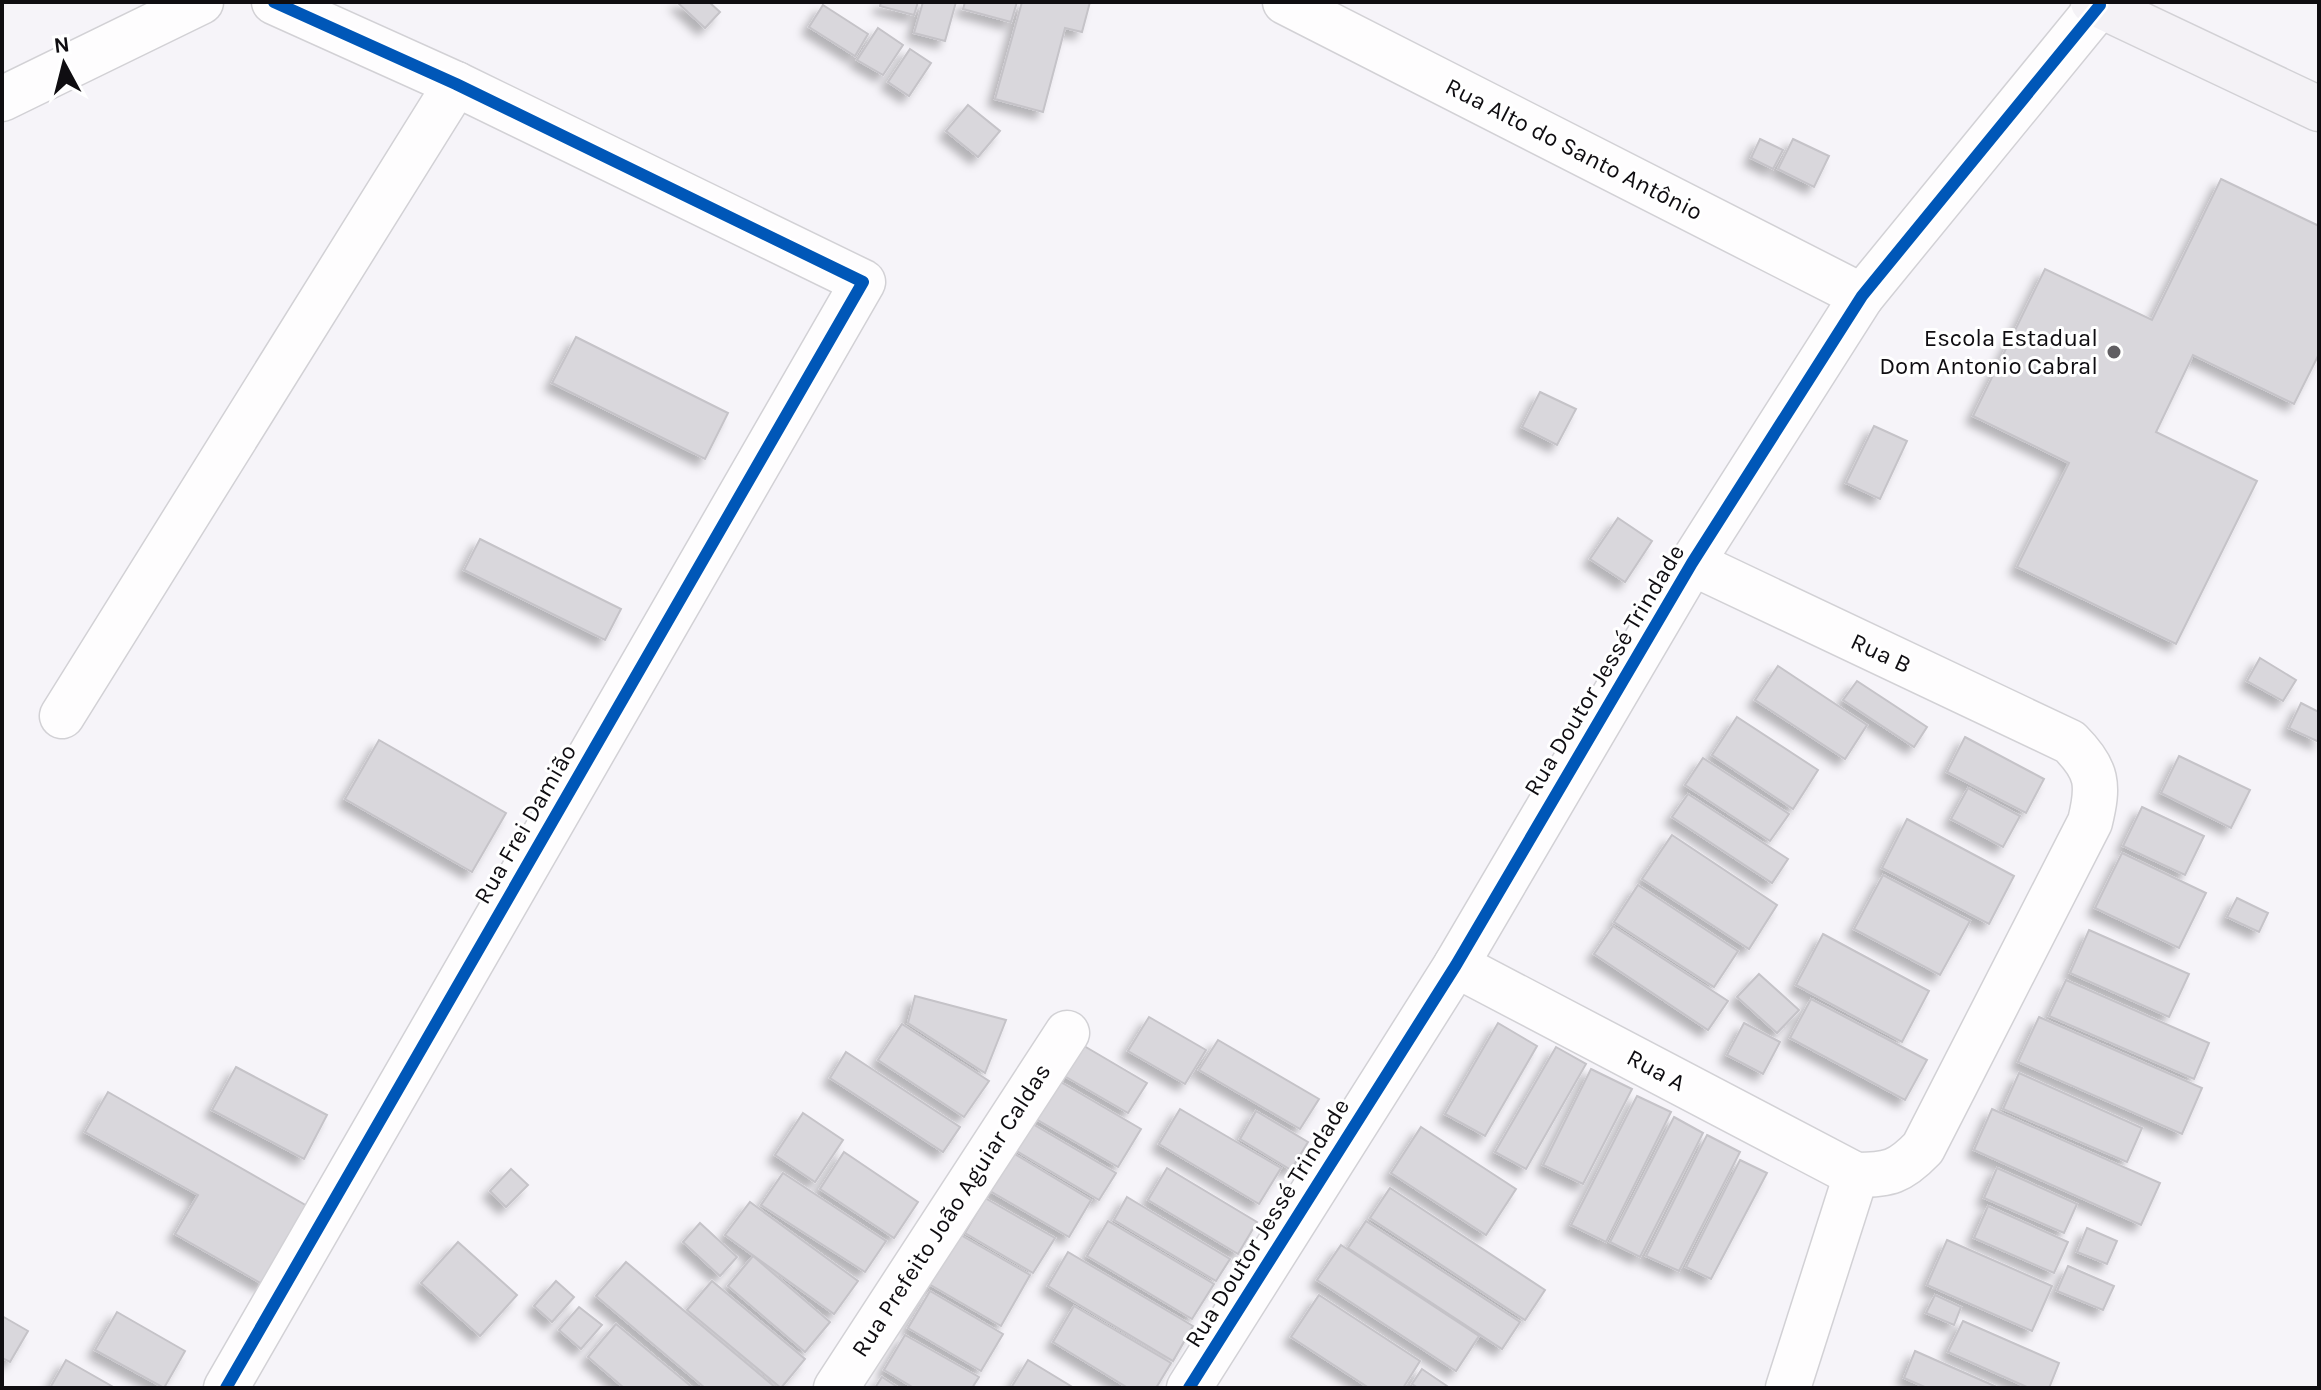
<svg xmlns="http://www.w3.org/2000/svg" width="2321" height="1390" viewBox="0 0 2321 1390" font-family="Karla,sans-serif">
  <defs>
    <filter id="shadow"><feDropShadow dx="-7" dy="7" stdDeviation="4" flood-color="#0004"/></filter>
  </defs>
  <rect width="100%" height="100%" fill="#f6f4f9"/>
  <!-- building -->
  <g fill="#d9d7dc" stroke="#c5c3c8" stroke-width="2" filter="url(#shadow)">
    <polygon points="677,2 709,2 720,12 705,28"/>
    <polygon points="881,2 918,2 914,15 880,6"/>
    <polygon points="923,2 956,2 945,41 914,33"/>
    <polygon points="965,2 1017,2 1011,22 963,9"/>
    <polygon points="1022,2 1090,2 1082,32 1065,28 1043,112 995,99"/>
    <polygon points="823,5 868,34 855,56 809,27"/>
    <polygon points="878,28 903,45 883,75 857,60"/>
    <polygon points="910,49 931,63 909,96 888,82"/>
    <polygon points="968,105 1000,131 978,157 946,131"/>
    <polygon points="1760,139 1783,150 1773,169 1751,158"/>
    <polygon points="1793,139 1829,156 1814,187 1778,169"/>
    <polygon points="2221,179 2319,226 2319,354 2294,404 2193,355 2156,432 2257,481 2176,644 2017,567 2069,463 1973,416 2045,269 2152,320"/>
    <polygon points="576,337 728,413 705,459 552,383"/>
    <polygon points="1540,392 1576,409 1557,445 1522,427"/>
    <polygon points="1874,426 1907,441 1880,499 1846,483"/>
    <polygon points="1618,518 1652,541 1625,582 1590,559"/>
    <polygon points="480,539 621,609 605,640 464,570"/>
    <polygon points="2260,658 2296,680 2283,701 2247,681"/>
    <polygon points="1778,666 1867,725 1845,759 1755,700"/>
    <polygon points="1857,681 1927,727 1914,747 1843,700"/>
    <polygon points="2301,703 2319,712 2319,742 2289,728"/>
    <polygon points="1737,717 1818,770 1793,809 1712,755"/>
    <polygon points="1965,737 2044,779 2026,813 1947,772"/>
    <polygon points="379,740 506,813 472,872 345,799"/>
    <polygon points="2179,756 2250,790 2231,828 2161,793"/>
    <polygon points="1703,758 1789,814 1770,841 1685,785"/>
    <polygon points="1968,788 2020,816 2003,847 1951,819"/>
    <polygon points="1688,794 1788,859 1772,883 1672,817"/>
    <polygon points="2142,807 2204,836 2185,875 2123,846"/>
    <polygon points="1907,819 2014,876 1989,924 1882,868"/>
    <polygon points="1672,835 1777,905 1749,949 1642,879"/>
    <polygon points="2122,853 2206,893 2179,948 2095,908"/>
    <polygon points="1883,875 1970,921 1940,975 1854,929"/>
    <polygon points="1638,885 1738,951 1714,987 1614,922"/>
    <polygon points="2237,898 2268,913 2259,932 2227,917"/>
    <polygon points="1613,926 1728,1001 1708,1030 1594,954"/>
    <polygon points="2089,930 2189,974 2169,1017 2070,973"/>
    <polygon points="1823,934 1929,991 1902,1042 1796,985"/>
    <polygon points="1759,974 1799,1010 1777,1033 1737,997"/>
    <polygon points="2066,980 2209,1043 2194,1079 2049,1016"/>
    <polygon points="915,996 1006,1020 985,1073 908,1023"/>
    <polygon points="1811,999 1927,1060 1905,1100 1790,1038"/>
    <polygon points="1149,1017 1206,1050 1185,1084 1128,1051"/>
    <polygon points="2039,1017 2202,1088 2182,1134 2018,1062"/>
    <polygon points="1498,1023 1537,1046 1485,1136 1445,1114"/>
    <polygon points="1744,1023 1780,1042 1763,1074 1727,1055"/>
    <polygon points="902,1024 989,1081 964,1117 878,1060"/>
    <polygon points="1218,1040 1319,1099 1300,1129 1199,1070"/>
    <polygon points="1079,1043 1147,1083 1128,1113 1061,1074"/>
    <polygon points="1556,1047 1586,1064 1526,1169 1495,1152"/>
    <polygon points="846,1052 960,1127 943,1152 830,1078"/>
    <polygon points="236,1067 327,1115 304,1159 212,1110"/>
    <polygon points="1591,1069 1632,1089 1583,1184 1543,1165"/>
    <polygon points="2019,1073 2142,1128 2127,1162 2003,1109"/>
    <polygon points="1059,1081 1141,1129 1118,1167 1036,1119"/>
    <polygon points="108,1092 309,1207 264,1285 175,1234 198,1195 85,1132"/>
    <polygon points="1637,1096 1671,1112 1606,1242 1571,1225"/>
    <polygon points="1180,1109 1281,1168 1259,1204 1159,1144"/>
    <polygon points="1992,1109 2160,1183 2141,1225 1974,1150"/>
    <polygon points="1256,1111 1308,1142 1291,1170 1240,1139"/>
    <polygon points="803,1113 843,1140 815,1182 775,1155"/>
    <polygon points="1674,1117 1703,1133 1640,1257 1610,1242"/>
    <polygon points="1031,1123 1116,1173 1099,1200 1015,1150"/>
    <polygon points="1421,1127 1516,1189 1486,1235 1391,1173"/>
    <polygon points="1707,1135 1740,1152 1679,1271 1646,1256"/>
    <polygon points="844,1152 918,1202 894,1238 820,1189"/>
    <polygon points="1013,1153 1091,1200 1069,1237 990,1191"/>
    <polygon points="1740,1160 1767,1173 1711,1279 1686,1267"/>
    <polygon points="1167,1168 1257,1222 1238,1254 1148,1200"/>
    <polygon points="1997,1168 2077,1204 2064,1233 1984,1198"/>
    <polygon points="511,1169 528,1185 506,1207 490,1191"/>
    <polygon points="783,1173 886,1241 865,1272 761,1205"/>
    <polygon points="1390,1188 1545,1290 1525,1320 1370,1218"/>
    <polygon points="1127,1197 1230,1259 1216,1281 1114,1220"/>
    <polygon points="985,1198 1055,1238 1033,1273 965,1233"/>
    <polygon points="750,1202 858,1281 834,1314 725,1235"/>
    <polygon points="1988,1206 2068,1242 2054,1273 1974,1238"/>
    <polygon points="1108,1221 1214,1284 1192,1319 1087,1256"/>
    <polygon points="1366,1221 1520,1322 1502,1349 1348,1248"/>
    <polygon points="700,1223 737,1257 720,1276 683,1242"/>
    <polygon points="2087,1228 2117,1241 2107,1264 2077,1252"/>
    <polygon points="959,1234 1030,1275 1001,1326 929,1284"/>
    <polygon points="1947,1240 2052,1286 2032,1331 1927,1285"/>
    <polygon points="458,1242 517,1295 480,1336 421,1283"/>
    <polygon points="1341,1245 1479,1336 1456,1371 1317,1280"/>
    <polygon points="1068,1252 1193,1326 1173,1361 1048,1286"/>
    <polygon points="753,1256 830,1322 805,1352 728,1286"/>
    <polygon points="626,1262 776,1388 705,1388 596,1296"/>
    <polygon points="2068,1266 2114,1286 2103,1310 2057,1291"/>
    <polygon points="556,1281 574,1297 552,1322 534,1306"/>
    <polygon points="712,1281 805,1359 781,1388 687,1310"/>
    <polygon points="930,1291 1003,1334 981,1371 908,1328"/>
    <polygon points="1319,1295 1420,1361 1403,1388 1369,1388 1291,1337"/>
    <polygon points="1935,1295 1961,1307 1954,1325 1926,1313"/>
    <polygon points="1074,1306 1171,1363 1156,1388 1128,1388 1053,1342"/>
    <polygon points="579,1307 602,1325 581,1349 559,1330"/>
    <polygon points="117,1312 185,1351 164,1388 95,1350"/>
    <polygon points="2,1316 28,1331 10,1362 2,1358"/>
    <polygon points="1963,1321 2059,1363 2049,1388 2029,1388 1948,1352"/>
    <polygon points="616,1324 693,1388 624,1388 588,1357"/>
    <polygon points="905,1335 979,1377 972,1388 914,1388 884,1370"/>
    <polygon points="1915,1351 1999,1388 1927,1388 1904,1378"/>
    <polygon points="66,1360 115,1388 50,1388"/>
    <polygon points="1028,1360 1074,1388 1011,1388"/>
    <polygon points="1422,1369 1447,1386 1446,1388 1418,1388 1412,1384"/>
    <polygon points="882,1377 899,1388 875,1388"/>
  </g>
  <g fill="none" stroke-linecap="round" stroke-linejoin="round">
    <defs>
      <g id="street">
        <polyline points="1285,2 1862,296"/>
        <polyline points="2,99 201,2"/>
        <polyline points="62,716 456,84"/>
        <path d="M1456 965 1856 1175C1889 1175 1900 1172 1923 1148L2090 822C2099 785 2098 770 2070 742L1692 563"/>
        <polyline points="226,1388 863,282 456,84 274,2"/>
        <polyline points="836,1388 1067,1033"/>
        <polyline points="1189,1388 1456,965 1692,563 1862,296 2100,5"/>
        <polyline points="1788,1388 1856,1175"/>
      </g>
      <polyline id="secondary" points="2093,2 2319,109"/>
    </defs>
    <!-- street casing -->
    <use href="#street" stroke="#d2d1d5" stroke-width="47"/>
    <!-- secondary casing -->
    <use href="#secondary" stroke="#d2d1d5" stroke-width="47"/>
    <!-- street -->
    <use href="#street" stroke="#fefdfe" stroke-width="44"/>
    <!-- secondary -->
    <use href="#secondary" stroke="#f4f2f6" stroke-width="44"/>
    <defs>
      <g id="cycleway">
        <polyline points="226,1388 863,282 456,84 274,2"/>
        <polyline points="1189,1388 1456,965 1692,563 1862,296 2100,5"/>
      </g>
    </defs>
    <!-- cycleway casing -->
    <use href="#cycleway" stroke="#fff" stroke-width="17"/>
    <!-- cycleway -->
    <use href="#cycleway" stroke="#0057b8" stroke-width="12"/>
  </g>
  <!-- markers -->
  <circle fill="#605e62" stroke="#fff" stroke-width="3" cx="2114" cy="352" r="8"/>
  <g text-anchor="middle" stroke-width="6" stroke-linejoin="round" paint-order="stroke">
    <!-- street labels -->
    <g font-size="24" fill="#0f0d11" stroke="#fff">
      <text transform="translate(1574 149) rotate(27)" y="8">Rua Alto do Santo Antônio</text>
      <text transform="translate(1881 653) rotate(25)" y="8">Rua B</text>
      <text transform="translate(1604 670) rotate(-59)" y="8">Rua Doutor Jessé Trindade</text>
      <text transform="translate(525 824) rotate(-60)" y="8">Rua Frei Damião</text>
      <text transform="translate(1656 1070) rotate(28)" y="8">Rua A</text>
      <text transform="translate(951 1210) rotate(-57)" y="8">Rua Prefeito João Aguiar Caldas</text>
      <text transform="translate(1267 1223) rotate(-58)" y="8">Rua Doutor Jessé Trindade</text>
    </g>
    <!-- poi labels -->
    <g font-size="24" fill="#0f0d11" stroke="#fff" text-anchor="end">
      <text x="2098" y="346">Escola Estadual<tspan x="2098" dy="28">Dom Antonio Cabral</tspan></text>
    </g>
  </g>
  <!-- border -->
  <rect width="2321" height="1390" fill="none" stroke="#0f0d11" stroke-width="8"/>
  <!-- north arrow -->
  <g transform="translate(64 64) rotate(353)" stroke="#ffffff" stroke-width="6" paint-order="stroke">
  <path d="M0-6L14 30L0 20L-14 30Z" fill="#0f0d11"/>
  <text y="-12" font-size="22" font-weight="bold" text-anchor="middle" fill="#0f0d11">N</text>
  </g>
</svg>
